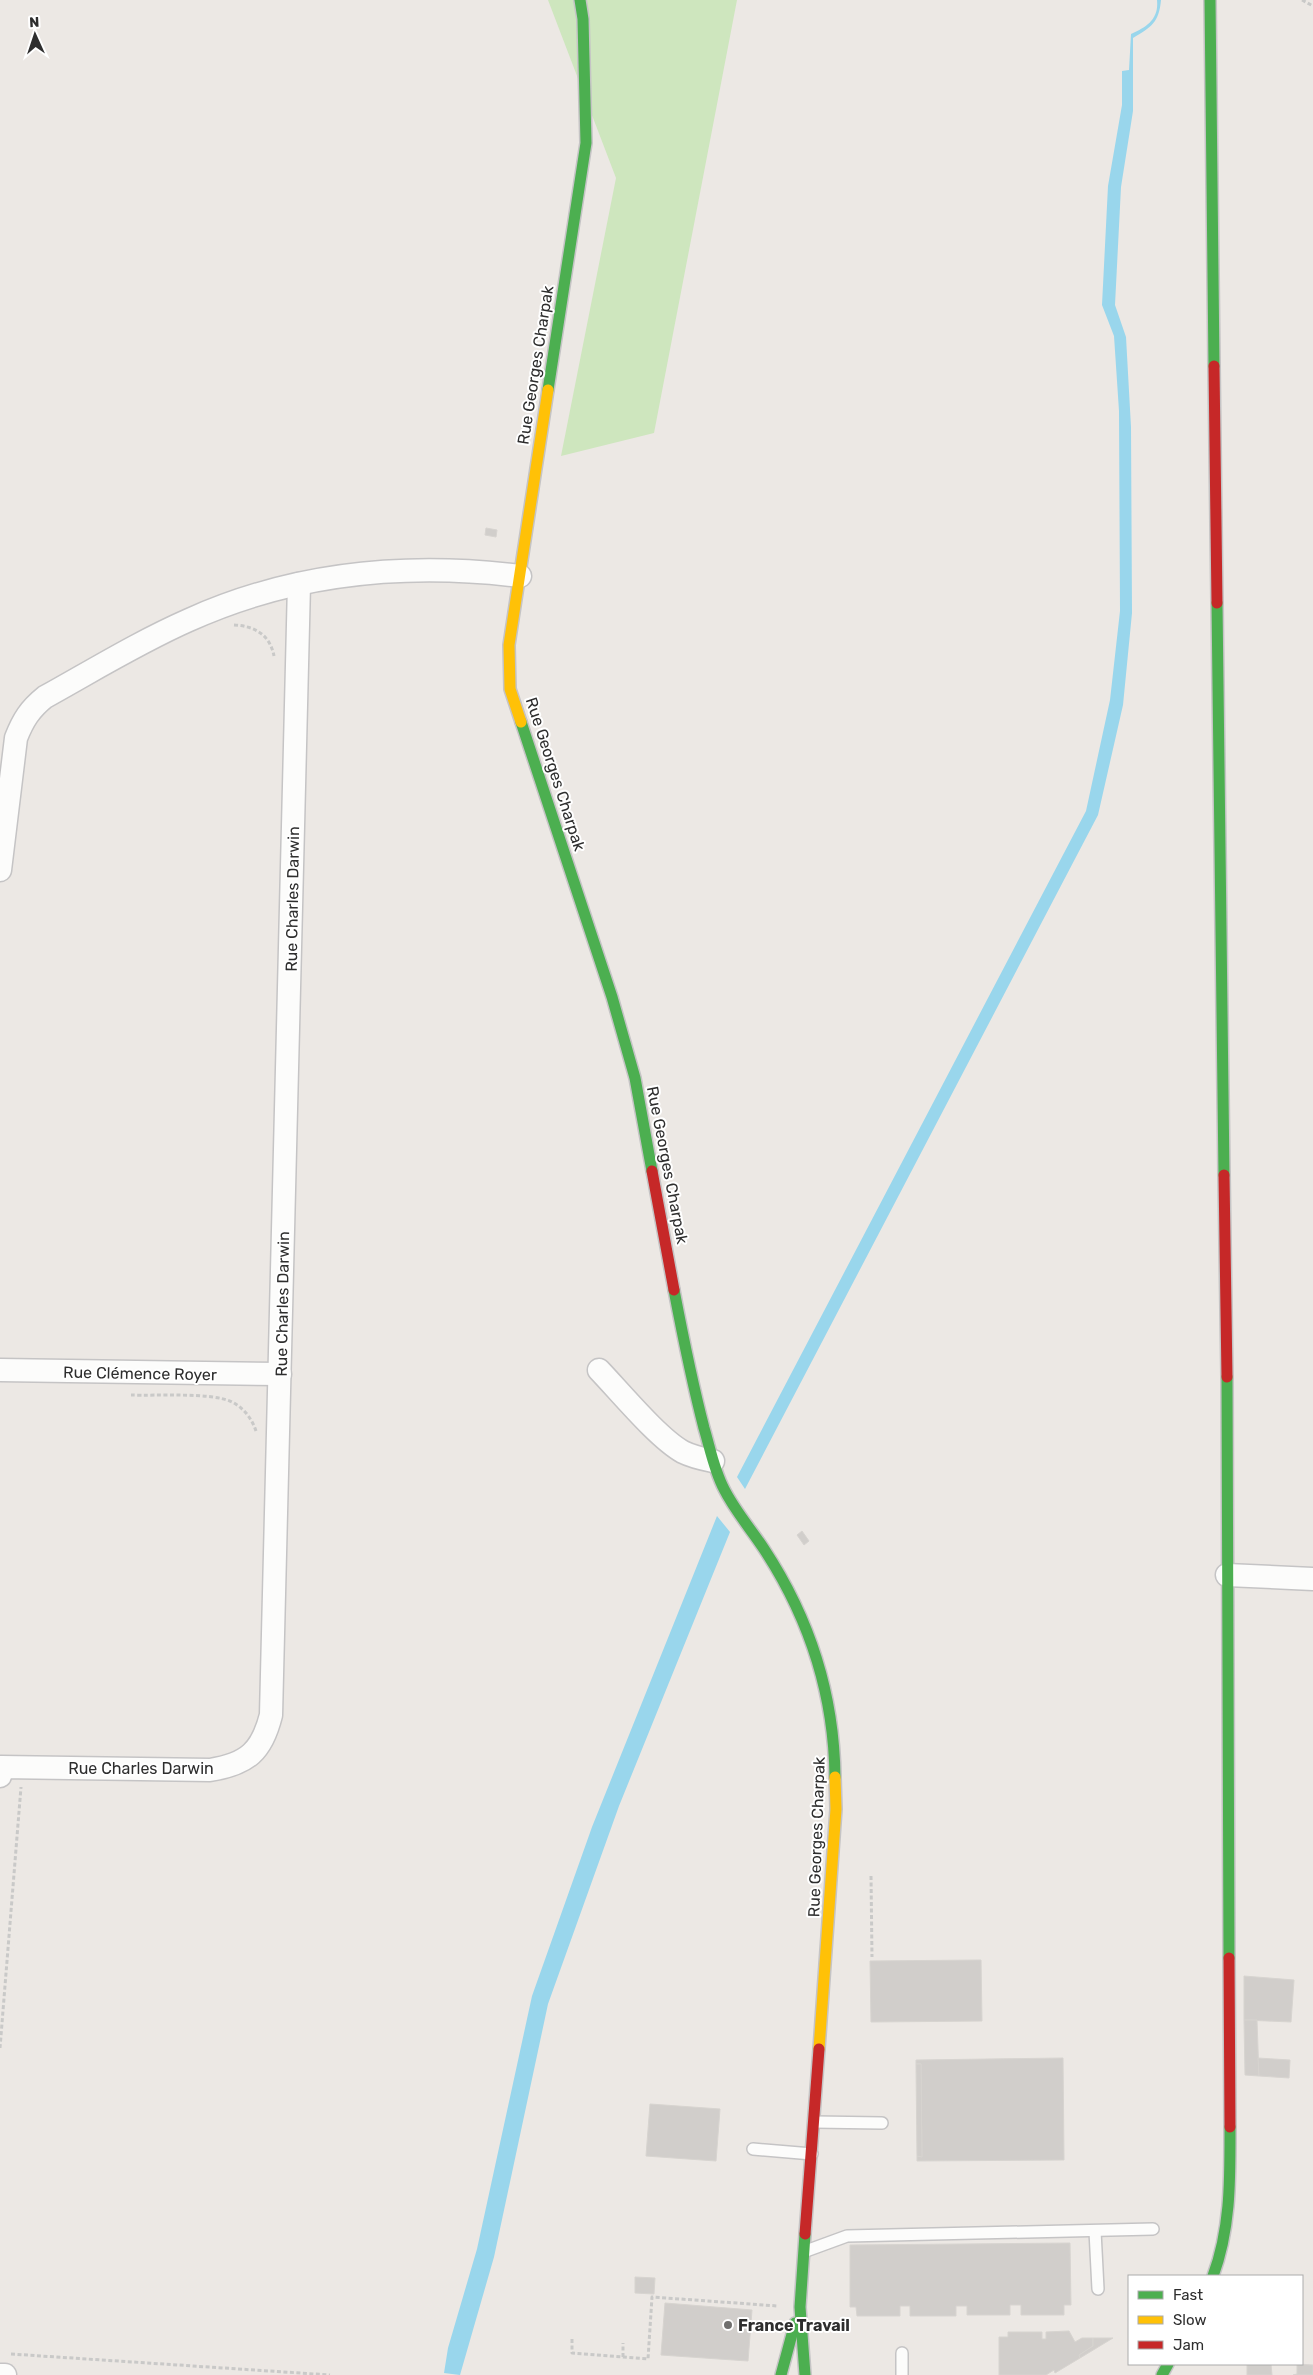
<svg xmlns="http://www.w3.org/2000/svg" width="1313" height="2375" viewBox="0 0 1313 2375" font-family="Rubik,sans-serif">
  <rect width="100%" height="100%" fill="#ece8e4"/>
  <!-- green -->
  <polygon fill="#cee6be" points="548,0 737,0 654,433 561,456 616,178"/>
  <!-- water -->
  <g fill="#99d6ec">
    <path d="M1157 0H1161C1159 23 1151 27 1133 38V111L1121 187 1115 305 1126 337 1131 427 1132 613 1123 705 1098 815 745 1489 737 1477 1086 811 1110 700 1120 611 1119 411 1114 336 1102 305 1108 186 1122 105V71L1129 70 1131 34C1147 27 1159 19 1157 0Z"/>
    <polygon points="717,1516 730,1532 619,1806 548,2004 494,2257 460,2375 444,2373 448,2348 477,2249 532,1996 592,1827"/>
  </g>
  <!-- building -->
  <g fill="#d1cecb" stroke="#d7d4d0">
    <polygon points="486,528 497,530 496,537 485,535"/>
    <polygon points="802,1531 809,1541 804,1545 797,1535"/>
    <polygon points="981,1960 982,2021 871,2022 870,1961"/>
    <polygon points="1244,1976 1294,1980 1291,2022 1244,2020"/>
    <polygon points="1244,2020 1257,2020 1259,2076 1245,2075"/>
    <polygon points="1063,2058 1064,2160 917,2161 917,2156 922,2157 921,2064 916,2064 916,2060"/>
    <polygon points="1258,2058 1290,2060 1289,2078 1259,2076"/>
    <polygon points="916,2064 921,2064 922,2157 917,2156"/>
    <polygon points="650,2104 720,2109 716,2161 646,2156"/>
    <polygon points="1070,2243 1071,2305 1064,2305 1064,2315 1021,2315 1021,2305 1010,2305 1010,2315 967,2315 967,2306 956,2306 956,2316 910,2316 910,2306 900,2306 900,2316 857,2316 856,2307 850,2307 850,2245"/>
    <polygon points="635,2277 655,2278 654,2294 635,2293"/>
    <polygon points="665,2303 752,2310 748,2361 661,2355"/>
    <polygon points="1069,2331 1075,2342 1082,2338 1093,2338 1093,2346 1079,2355 1080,2358 1055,2373 1054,2370 1046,2375 999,2375 999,2337 1008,2337 1008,2332 1042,2332 1042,2339 1046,2339 1046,2332"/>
    <polygon points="1093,2338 1113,2338 1080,2358 1079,2355 1093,2346"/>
    <polygon points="1247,2364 1271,2364 1272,2375 1247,2375"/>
    <polygon points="1297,2364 1313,2365 1313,2375 1293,2375 1297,2374"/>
  </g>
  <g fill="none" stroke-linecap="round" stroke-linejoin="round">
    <defs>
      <g id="lane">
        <polyline points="814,2122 882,2123"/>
        <polyline points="753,2149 812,2154"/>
        <polyline points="1095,2231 1098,2289"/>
        <polyline points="806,2251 847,2236 1153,2229"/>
        <polyline points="902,2375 902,2353"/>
      </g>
      <g id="street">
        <path d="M0 870 16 738C23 720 30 709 45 697 92 671 139 642 189 620 295 572 406 562 520 576"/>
        <polyline points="0,1370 280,1374"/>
        <path d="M599 1370C621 1393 658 1438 683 1452 693 1457 703 1459 713 1461"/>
        <polyline points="1227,1575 1313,1579"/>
        <path d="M0 1776 1 1767 210 1770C248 1764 262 1751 271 1715L299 584"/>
        <polyline points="0,2375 5,2375"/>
      </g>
      <g id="fast">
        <polyline points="1210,0 1214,366"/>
        <polyline points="548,390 586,143 583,19 580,0"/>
        <polyline points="1217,603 1224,1175"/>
        <polyline points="521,722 612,997 635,1078 652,1171"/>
        <path d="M674 1290C683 1337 692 1382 704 1428 710 1448 714 1470 724 1489 735 1511 751 1529 764 1549 810 1619 834 1693 835 1777"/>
        <polyline points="1227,1377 1229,1958"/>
        <path d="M1213 2276C1231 2228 1230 2178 1230 2127"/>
        <polyline points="781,2375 795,2323"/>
        <polyline points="805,2375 800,2307 805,2234"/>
        <polyline points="1162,2375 1168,2364"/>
      </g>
      <g id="slow">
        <polyline points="521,722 510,689 509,645 548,390"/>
        <polyline points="819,2049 836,1809 835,1777"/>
      </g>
      <g id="jam">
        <polyline points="1214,366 1217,603"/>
        <polyline points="652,1171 674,1290"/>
        <polyline points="1224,1175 1227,1377"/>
        <polyline points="1229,1958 1230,2127"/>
        <polyline points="805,2234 819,2049"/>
      </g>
    </defs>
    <!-- lane casing -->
    <use href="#lane" stroke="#c5c4c5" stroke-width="14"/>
    <!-- street casing -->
    <use href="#street" stroke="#c5c4c5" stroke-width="25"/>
    <!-- fast casing -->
    <use href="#fast" stroke="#c5c4c5" stroke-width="14"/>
    <!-- slow casing -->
    <use href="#slow" stroke="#c5c4c5" stroke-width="14"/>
    <!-- jam casing -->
    <use href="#jam" stroke="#c5c4c5" stroke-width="14"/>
    <!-- path -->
    <g stroke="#c9c9c8" stroke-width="3" stroke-dasharray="4 2.5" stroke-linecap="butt">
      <polyline points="1302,0 1313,6"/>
      <path d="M234 625C255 626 270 635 274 656"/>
      <path d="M131 1395C155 1396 212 1392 232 1402 244 1408 252 1419 256 1431"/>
      <polyline points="871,1876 872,1957"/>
      <polyline points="0,2048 21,1787"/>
      <polyline points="572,2339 572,2353 648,2359 652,2297 778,2306"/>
      <polyline points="11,2354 330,2375"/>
      <polyline points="623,2357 623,2343"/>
    </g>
    <!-- lane -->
    <use href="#lane" stroke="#fcfcfb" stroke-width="11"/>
    <!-- street -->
    <use href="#street" stroke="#fcfcfb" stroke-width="22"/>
    <!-- fast -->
    <use href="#fast" stroke="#4caf50" stroke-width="11"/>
    <!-- slow -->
    <use href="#slow" stroke="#ffc107" stroke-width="11"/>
    <!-- jam -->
    <use href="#jam" stroke="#c62828" stroke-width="11"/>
  </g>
  <!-- markers -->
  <circle fill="#706f6e" stroke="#fff" stroke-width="2" cx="728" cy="2325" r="5"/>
  <g text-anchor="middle" stroke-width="4" stroke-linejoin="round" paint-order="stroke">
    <!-- street labels -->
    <g font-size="16" fill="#2e2e2e" stroke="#fff">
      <text transform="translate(535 365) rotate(-81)" y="6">Rue Georges Charpak</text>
      <text transform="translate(556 774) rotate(72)" y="6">Rue Georges Charpak</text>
      <text transform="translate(292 899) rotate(-89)" y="6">Rue Charles Darwin</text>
      <text transform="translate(668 1165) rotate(79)" y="6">Rue Georges Charpak</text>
      <text transform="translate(282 1304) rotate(-89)" y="6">Rue Charles Darwin</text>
      <text transform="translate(140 1373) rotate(1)" y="6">Rue Clémence Royer</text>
      <text x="141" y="1774">Rue Charles Darwin</text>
      <text transform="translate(816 1837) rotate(-88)" y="6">Rue Georges Charpak</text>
    </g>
    <!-- poi labels -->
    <g font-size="16" font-weight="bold" fill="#2e2e2e" stroke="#fff" text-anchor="start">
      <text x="738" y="2331">France Travail</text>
    </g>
  </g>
  <!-- legend -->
  <rect x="1128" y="2275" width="175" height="90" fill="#ffffff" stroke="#ababab"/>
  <rect x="1138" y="2291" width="25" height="8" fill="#4caf50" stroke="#ababab"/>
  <text x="1173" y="2300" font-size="15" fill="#2e2e2e">Fast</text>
  <rect x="1138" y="2316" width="25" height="8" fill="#ffc107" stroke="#ababab"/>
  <text x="1173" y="2325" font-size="15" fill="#2e2e2e">Slow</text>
  <rect x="1138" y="2341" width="25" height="8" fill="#c62828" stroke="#ababab"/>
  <text x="1173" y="2350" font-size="15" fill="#2e2e2e">Jam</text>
  <!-- north arrow -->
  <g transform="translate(35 35) rotate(357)" stroke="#ffffff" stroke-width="4" paint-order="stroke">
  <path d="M0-4L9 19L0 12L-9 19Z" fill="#2e2e2e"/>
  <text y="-8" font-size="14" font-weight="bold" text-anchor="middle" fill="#2e2e2e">N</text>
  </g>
</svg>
